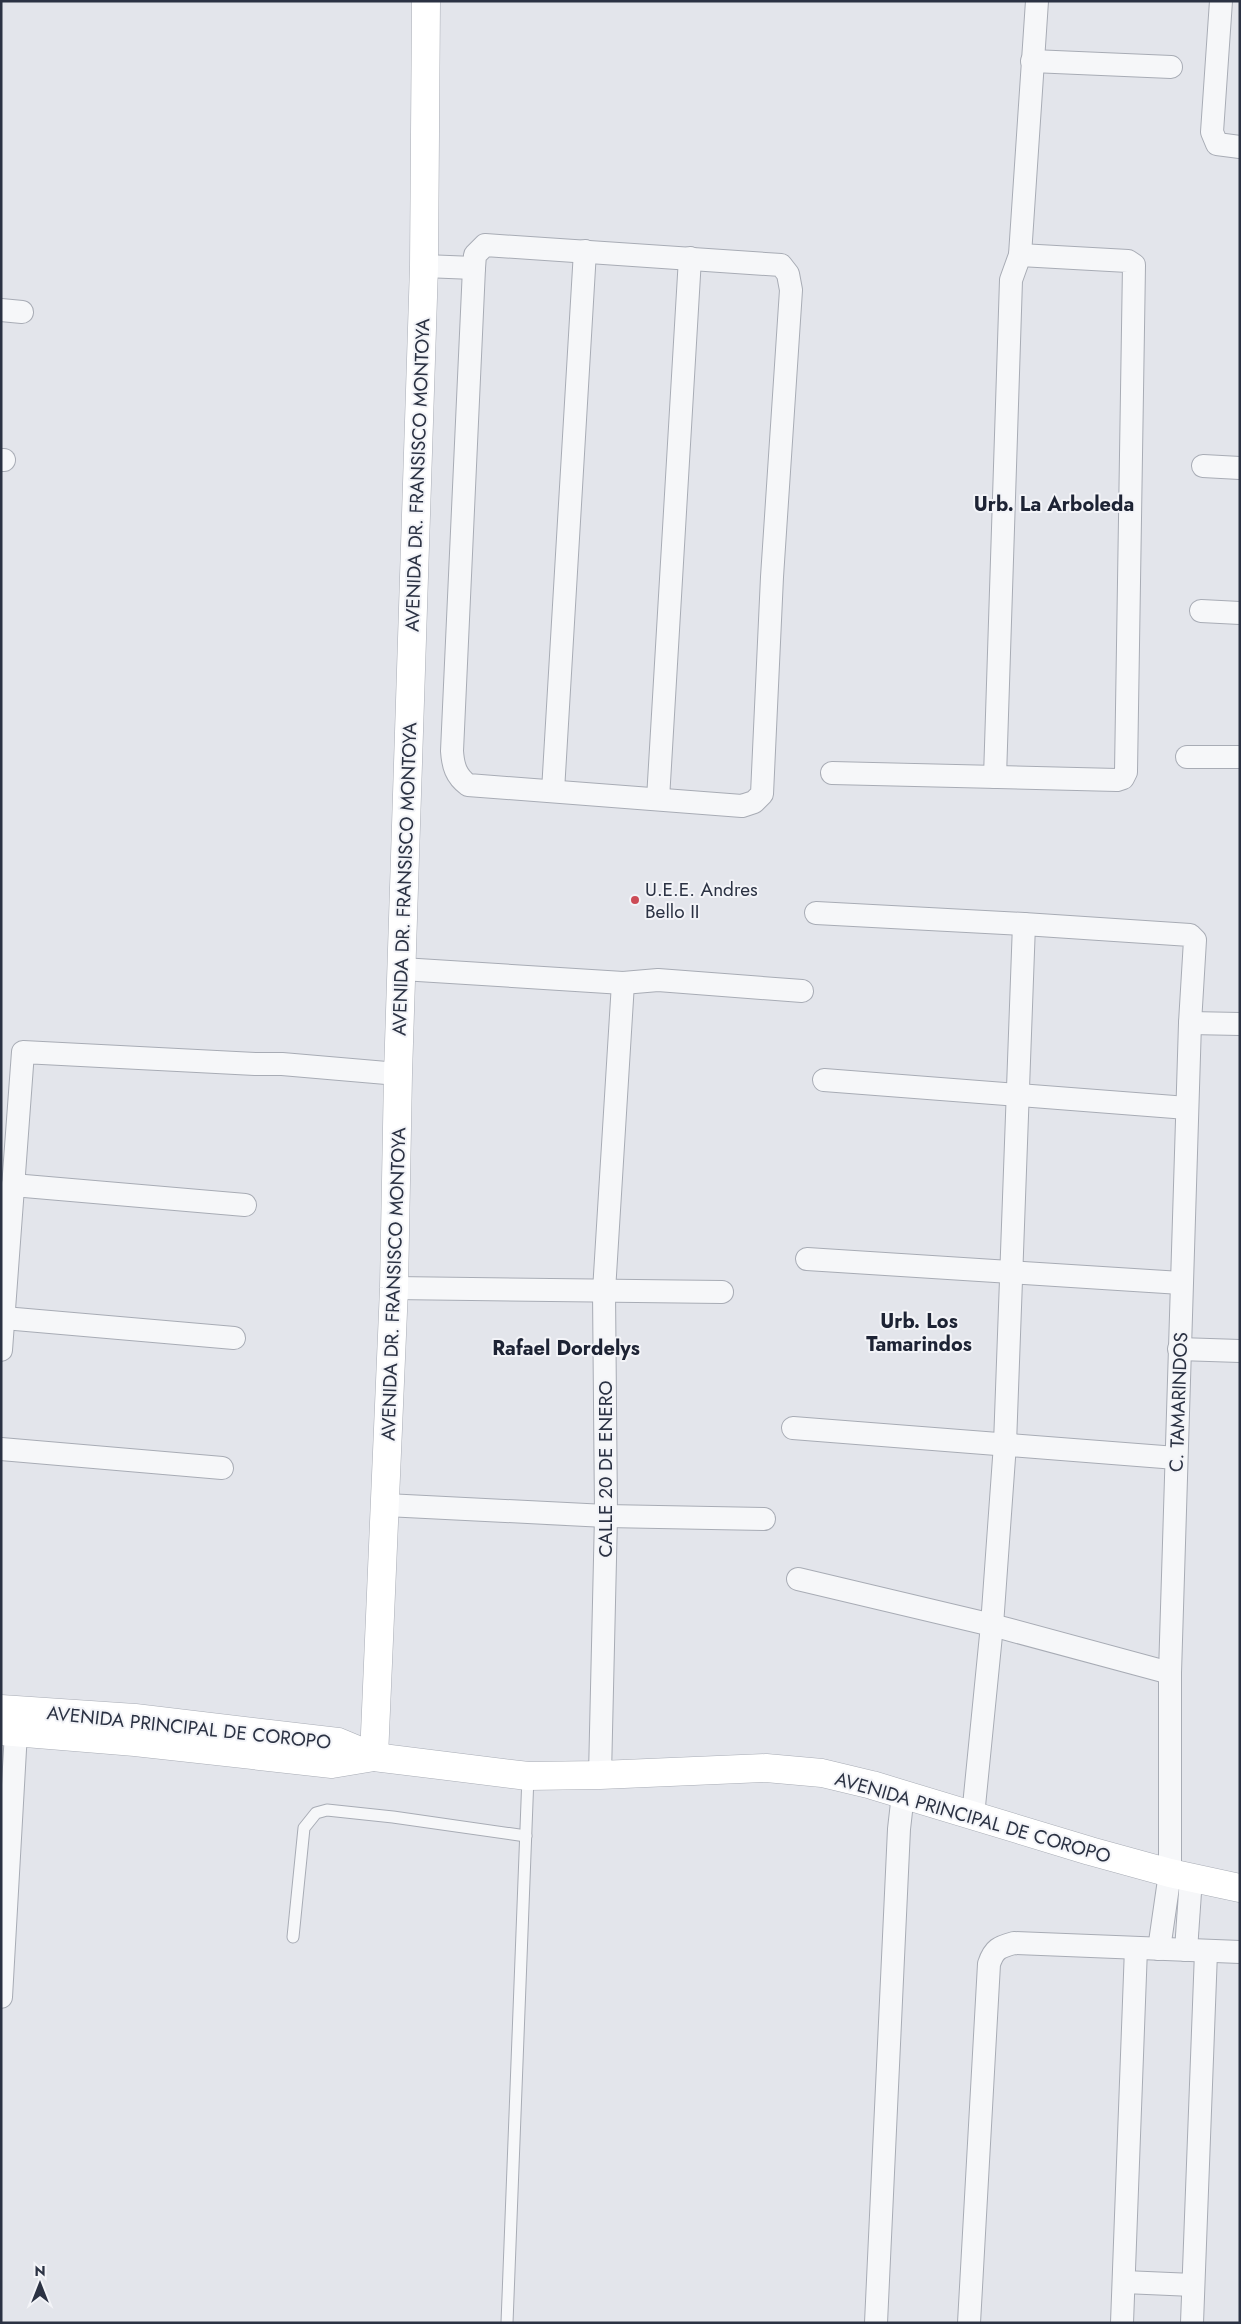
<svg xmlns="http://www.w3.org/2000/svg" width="1241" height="2324" viewBox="0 0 1241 2324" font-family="Jost,sans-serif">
  <rect width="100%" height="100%" fill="#e3e5eb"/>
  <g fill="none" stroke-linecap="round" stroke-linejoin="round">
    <defs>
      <g id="lane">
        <polyline points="293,1937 304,1828 316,1813 327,1810 393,1817 526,1836"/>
        <polyline points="507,2323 528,1776"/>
      </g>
      <g id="street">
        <polyline points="1221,1 1212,132 1217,144 1240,147"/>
        <polyline points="1032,61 1171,67"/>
        <path d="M485 245 781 265 788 274 791 290 772 577 762 794 754 802 742 806 468 785C456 776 453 766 452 751L474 268 475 255Z"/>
        <polyline points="424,266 474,268"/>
        <polyline points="1,310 22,312"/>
        <polyline points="1,460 4,460"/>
        <polyline points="1203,466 1240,468"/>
        <polyline points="1201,611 1240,613"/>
        <polyline points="1187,757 1240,757"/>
        <polyline points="832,773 1117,780 1123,778 1126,772 1134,265 1128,261 1020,255"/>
        <polyline points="995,777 1011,280 1020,255 1037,1"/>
        <polyline points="553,791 585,251"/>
        <polyline points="658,799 690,258"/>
        <polyline points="816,913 1024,924 1190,935 1195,940 1190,1023 1170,1673 1170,1873 1159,1949"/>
        <polyline points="402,969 623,983 658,980 802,991"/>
        <polyline points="1190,1023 1240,1024"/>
        <polyline points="824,1080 1187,1108"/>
        <polyline points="13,1185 245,1205"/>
        <polyline points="807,1259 1181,1283"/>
        <polyline points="394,1288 722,1292"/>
        <polyline points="4,1318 234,1338"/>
        <polyline points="1179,1349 1240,1351"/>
        <polyline points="1,1350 23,1052 255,1064 282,1064 398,1074"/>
        <polyline points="793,1428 1176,1458"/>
        <polyline points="1,1449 222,1468"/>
        <polyline points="386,1505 606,1516 764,1519"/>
        <polyline points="798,1579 992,1625 1170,1673"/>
        <polyline points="600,1775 606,1516 604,1291 623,983"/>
        <polyline points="973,1816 992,1625 1005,1444 1024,924"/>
        <polyline points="1186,1950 1191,1878"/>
        <polyline points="1,1997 16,1732"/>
        <polyline points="1124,2282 1193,2285"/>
        <polyline points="876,2323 899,1829 903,1794"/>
        <path d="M969 2323 989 1964C994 1949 999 1947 1014 1943L1240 1952"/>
        <polyline points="1122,2323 1136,1948"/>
        <polyline points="1192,2323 1206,1952"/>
      </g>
      <g id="secondary">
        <polyline points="1,1709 135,1718 338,1742 374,1757"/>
        <polyline points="1,1731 135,1742 332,1764 374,1757 528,1776 600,1775 766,1768 822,1773 872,1785 1090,1851 1170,1873 1240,1888"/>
        <polyline points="374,1757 394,1288 398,1074 424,266 426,1"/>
      </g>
    </defs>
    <!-- lane casing -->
    <use href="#lane" stroke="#a8acb5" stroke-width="13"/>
    <!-- street casing -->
    <use href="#street" stroke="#a8acb5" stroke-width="24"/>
    <!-- secondary casing -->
    <use href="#secondary" stroke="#a8acb5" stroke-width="29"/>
    <!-- lane -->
    <use href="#lane" stroke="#f6f7f9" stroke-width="11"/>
    <!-- street -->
    <use href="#street" stroke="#f6f7f9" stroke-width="22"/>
    <!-- secondary -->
    <use href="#secondary" stroke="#fff" stroke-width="28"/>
  </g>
  <!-- markers -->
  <circle fill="#cc4b56" stroke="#f3f4f8" stroke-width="2" cx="635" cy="900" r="5"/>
  <g text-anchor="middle" stroke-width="4" stroke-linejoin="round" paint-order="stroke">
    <!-- street labels -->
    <g font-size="19" fill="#2b3243" stroke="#f3f4f8">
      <text transform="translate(417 475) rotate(-88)" y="7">AVENIDA DR. FRANSISCO MONTOYA</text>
      <text transform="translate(404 879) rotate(-88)" y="7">AVENIDA DR. FRANSISCO MONTOYA</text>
      <text transform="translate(393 1284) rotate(-88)" y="7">AVENIDA DR. FRANSISCO MONTOYA</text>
      <text transform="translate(1178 1402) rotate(-88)" y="7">C. TAMARINDOS</text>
      <text transform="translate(605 1469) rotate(-90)" y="7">CALLE 20 DE ENERO</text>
      <text transform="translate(189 1727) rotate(6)" y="7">AVENIDA PRINCIPAL DE COROPO</text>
      <text transform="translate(973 1817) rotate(16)" y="7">AVENIDA PRINCIPAL DE COROPO</text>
    </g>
    <!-- poi labels -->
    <g font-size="19" fill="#2b3243" stroke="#f3f4f8" text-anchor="start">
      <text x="645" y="896">U.E.E. Andres<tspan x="645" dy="22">Bello II</tspan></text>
    </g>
    <!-- neighbourhood labels -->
    <g font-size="20" font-weight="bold" fill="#1d2334" stroke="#f3f4f8">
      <text x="1054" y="511">Urb. La Arboleda</text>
      <text x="919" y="1328">Urb. Los<tspan x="919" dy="23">Tamarindos</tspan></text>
      <text x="566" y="1355">Rafael Dordelys</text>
    </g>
  </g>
  <!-- border -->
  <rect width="1241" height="2324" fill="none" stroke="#2b3243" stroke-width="5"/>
  <!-- north arrow -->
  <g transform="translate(40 2284)" stroke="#f3f4f8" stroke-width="4" paint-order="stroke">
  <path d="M0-4L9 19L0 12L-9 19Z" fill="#2b3243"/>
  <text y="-8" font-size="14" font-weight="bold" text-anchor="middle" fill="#2b3243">N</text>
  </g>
</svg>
